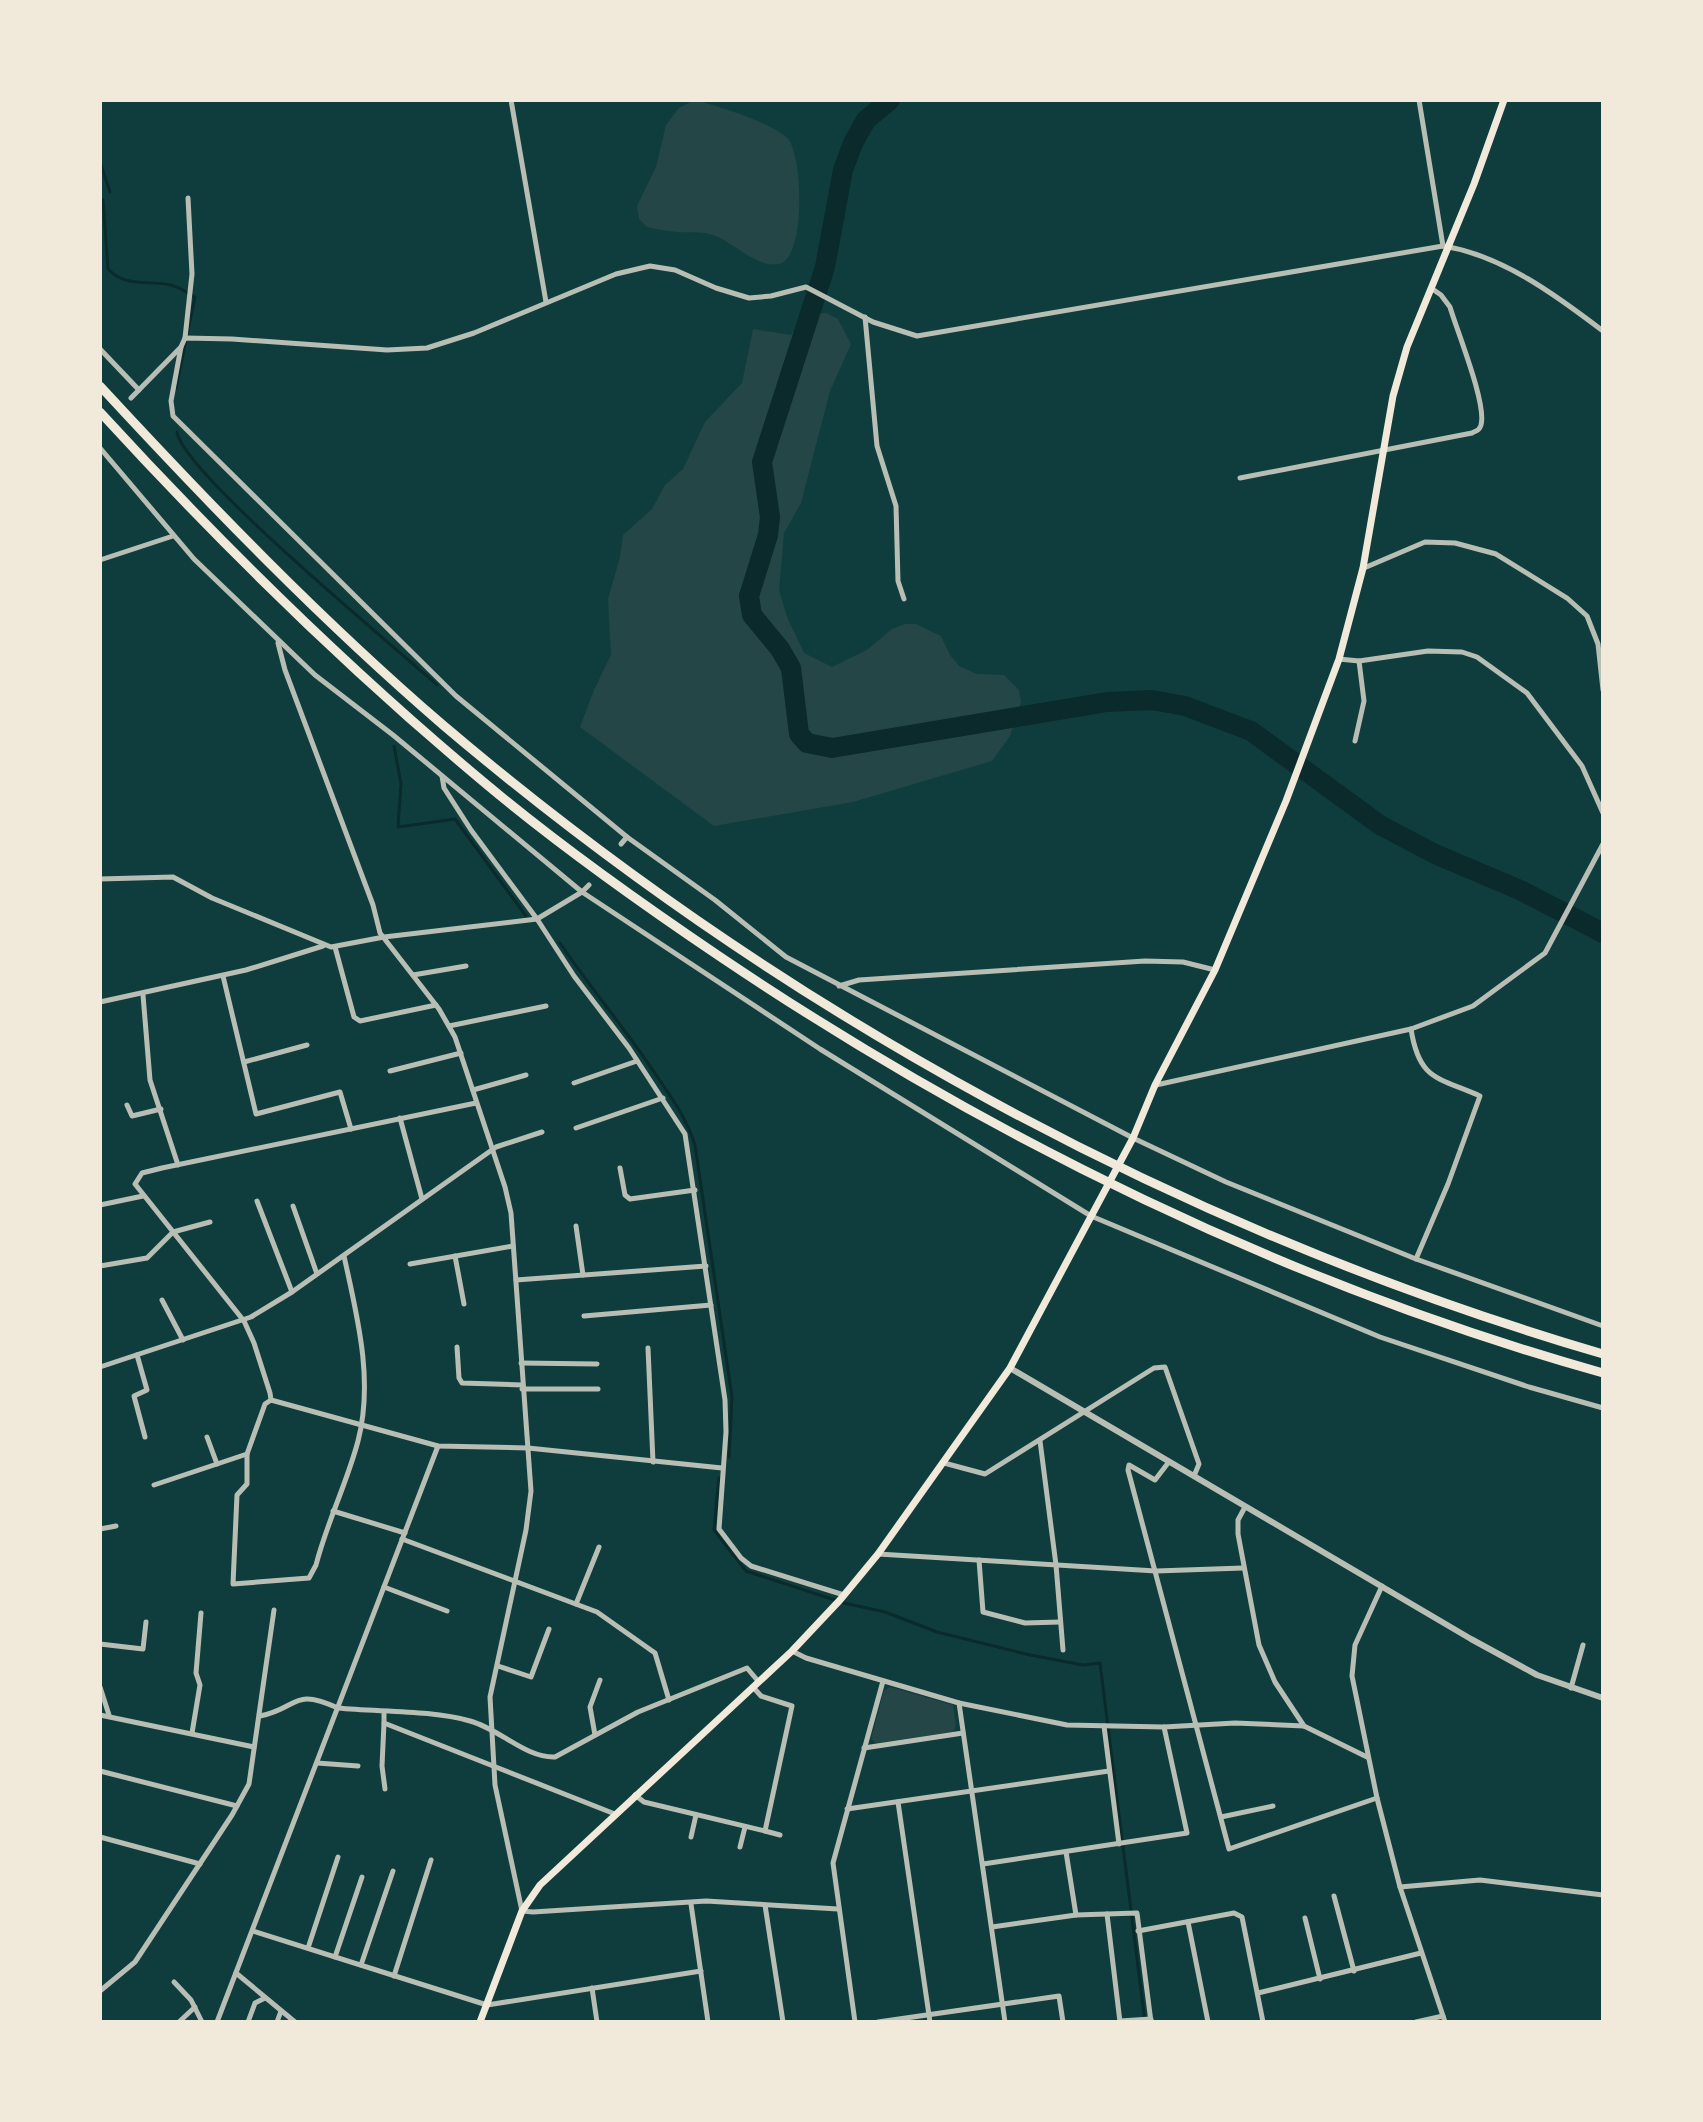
<svg xmlns="http://www.w3.org/2000/svg" width="1703" height="2122" viewBox="0 0 1703 2122" font-family="Ubuntu,sans-serif">
  <rect width="100%" height="100%" fill="#0f3d3e"/>
  <!-- green -->
  <g fill="#244646">
    <path d="M694 100C716 105 775 124 788 139 803 156 806 258 779 264 758 268 736 245 718 237 704 230 692 233 677 232 667 231 657 229 647 227L639 219 637 206 656 167 666 125 679 108Z"/>
    <path d="M826 313 838 319 851 344 830 391 801 503 784 533 779 590 787 617 804 653 832 667 867 650 892 629 905 624H916L941 636 950 655 959 666 977 674 1004 675 1019 690 1021 702 1010 736 992 761 853 802 714 826 580 727 594 690 611 655 608 599 620 557 623 535 652 509 665 485 683 469 705 422 742 383 753 329 791 335C805 312 797 314 826 313Z"/>
    <polygon points="890,1687 953,1705 956,1726 953,1732 876,1743 871,1739 884,1691"/>
  </g>
  <g fill="none" stroke-linecap="round" stroke-linejoin="round">
    <!-- stream -->
    <g stroke="#0a2a2b" stroke-width="3">
      <polyline points="100,162 110,192"/>
      <path d="M103 200 108 269C126 288 148 280 171 285 179 287 188 293 195 297L176 388"/>
      <path d="M177 432C183 473 396 648 437 685"/>
      <polyline points="394,746 401,784 398,827 455,819 526,916"/>
      <path d="M560 943C589 986 623 1026 652 1069 669 1094 686 1116 695 1145L732 1397 729 1457"/>
      <polyline points="719,1478 714,1530 746,1571 844,1603 885,1612 937,1632 1030,1655 1083,1665 1100,1663 1145,2022"/>
    </g>
    <!-- river -->
    <polyline stroke="#0a2a2b" stroke-width="20" points="890,100 866,120 853,143 843,170 825,267 762,462 770,517 768,535 749,596 752,615 780,649 791,668 799,734 807,743 832,748 1107,702 1152,700 1185,706 1251,731 1380,825 1435,854 1520,890 1603,933"/>
    <!-- minor -->
    <g stroke="#b8beb3" stroke-width="5">
      <polyline points="511,100 546,302"/>
      <polyline points="1419,100 1443,246"/>
      <polyline points="865,317 877,446 896,506 898,581 904,599"/>
      <polyline points="185,338 192,274 188,198"/>
      <polyline points="181,347 171,401 173,416 456,696 627,837 715,900 786,957 1133,1138 1226,1182 1416,1259 1603,1326"/>
      <polyline points="100,349 139,390"/>
      <path d="M131 398 181 347 185 338 232 339 387 350 427 348 474 333 616 274 650 266 675 270 716 288 749 298 771 296 806 287 873 322 917 336 1443 246C1502 255 1557 296 1603 331"/>
      <polyline points="100,448 194,559 315,675 393,735 582,892 820,1049 1091,1216 1380,1337 1529,1387 1603,1408"/>
      <path d="M1240 478 1472 433C1477 430 1479 431 1481 425 1487 404 1457 331 1450 307L1441 295 1431 288"/>
      <polyline points="100,560 173,536"/>
      <polyline points="1364,568 1425,542 1455,543 1496,554 1567,598 1587,616 1598,644 1603,690"/>
      <polyline points="278,643 285,670 373,905 380,933 439,1009 455,1037 505,1187 511,1213 531,1491 526,1530 490,1697 495,1785 522,1911 533,1912 706,1901 838,1909"/>
      <polyline points="1339,659 1359,661 1428,651 1462,652 1477,657 1527,693 1582,766 1603,813"/>
      <polyline points="1355,741 1364,701 1359,661"/>
      <polyline points="442,776 444,788 471,830 537,919 574,976 629,1048 685,1134 725,1400 726,1432 719,1529 741,1558 751,1566 844,1595"/>
      <polyline points="621,844 627,837"/>
      <polyline points="100,879 173,877 212,898 331,947 384,937 537,919 582,892 589,885"/>
      <polyline points="335,947 354,1017 360,1021 436,1005"/>
      <polyline points="413,975 466,966"/>
      <polyline points="223,976 256,1114 340,1092 351,1129"/>
      <polyline points="839,986 859,980 1145,961 1183,962 1215,970"/>
      <polyline points="143,995 150,1080 178,1165"/>
      <polyline points="100,1002 246,970 323,946"/>
      <polyline points="449,1026 546,1006"/>
      <path d="M1411 1029C1419 1080 1437 1077 1480 1096L1448 1184 1416 1259"/>
      <polyline points="244,1062 307,1045"/>
      <polyline points="390,1071 461,1053"/>
      <polyline points="574,1083 637,1061"/>
      <polyline points="1156,1085 1411,1029 1473,1006 1545,953 1603,844"/>
      <polyline points="473,1090 526,1075"/>
      <polyline points="127,1105 132,1116 161,1109"/>
      <polyline points="400,1118 422,1199"/>
      <polyline points="576,1128 663,1098"/>
      <polyline points="620,1168 625,1195 630,1199 695,1190"/>
      <polyline points="257,1201 292,1292"/>
      <polyline points="100,1205 143,1196"/>
      <polyline points="293,1206 317,1274"/>
      <polyline points="576,1226 583,1275"/>
      <path d="M344 1256C357 1316 374 1380 358 1441 347 1483 327 1522 316 1565L309 1578 233 1584 237 1495 247 1484V1454L265 1404 271 1400 270 1393 254 1343 244 1321 135 1184 142 1173 162 1168 476 1103"/>
      <polyline points="455,1256 464,1304"/>
      <polyline points="410,1264 513,1246"/>
      <polyline points="100,1266 147,1258 173,1232 210,1222"/>
      <polyline points="516,1280 706,1266"/>
      <polyline points="162,1300 183,1340"/>
      <polyline points="584,1316 711,1305"/>
      <polyline points="457,1347 459,1378 462,1383 522,1385"/>
      <polyline points="648,1348 653,1462"/>
      <polyline points="137,1355 147,1390 134,1396 145,1437"/>
      <polyline points="521,1363 597,1364"/>
      <polyline points="100,1367 251,1317 292,1292 496,1147 542,1132"/>
      <polyline points="522,1389 598,1389"/>
      <polyline points="271,1400 438,1446 528,1448 722,1468"/>
      <polyline points="207,1437 217,1464"/>
      <polyline points="1040,1441 1056,1565 1063,1650"/>
      <polyline points="944,1463 985,1474 1154,1368 1165,1367 1199,1464 1194,1476"/>
      <polyline points="1168,1463 1155,1480 1129,1465 1128,1470 1229,1849 1377,1798"/>
      <polyline points="154,1485 247,1454"/>
      <polyline points="1245,1507 1238,1520 1238,1534 1259,1645 1275,1682 1304,1726 1367,1757"/>
      <polyline points="333,1511 405,1533"/>
      <polyline points="100,1529 116,1526"/>
      <polyline points="402,1539 597,1612 655,1653 669,1700"/>
      <polyline points="878,1554 1156,1571 1243,1568"/>
      <polyline points="979,1560 983,1612 1025,1623 1060,1622"/>
      <polyline points="1382,1586 1355,1645 1352,1676 1377,1798 1400,1887 1445,2022"/>
      <polyline points="384,1587 447,1611"/>
      <polyline points="576,1604 599,1547"/>
      <polyline points="100,1644 143,1649 146,1622"/>
      <polyline points="792,1651 806,1658 959,1703 1067,1725 1164,1727 1235,1723 1304,1726"/>
      <polyline points="498,1666 531,1677 549,1629"/>
      <polyline points="100,1687 109,1715"/>
      <polyline points="1571,1688 1583,1645"/>
      <polyline points="959,1703 1005,2022"/>
      <polyline points="384,1713 384,1723 615,1814"/>
      <polyline points="100,1715 254,1747"/>
      <path d="M260 1716C299 1708 292 1687 338 1708 379 1712 432 1710 470 1721 500 1729 525 1758 555 1757L638 1712 747 1668 758 1681"/>
      <polyline points="384,1723 382,1766 385,1789"/>
      <polyline points="1104,1726 1119,1844"/>
      <polyline points="192,1733 200,1685 196,1673 201,1613"/>
      <polyline points="595,1735 590,1707 600,1680"/>
      <polyline points="864,1748 963,1733"/>
      <polyline points="317,1763 358,1766"/>
      <polyline points="100,1771 237,1806"/>
      <polyline points="635,1795 644,1802 765,1831 792,1706 761,1696 753,1687"/>
      <polyline points="898,1802 930,2022"/>
      <polyline points="847,1809 1109,1771"/>
      <polyline points="1221,1817 1273,1806"/>
      <polyline points="765,1831 780,1835"/>
      <polyline points="100,1837 200,1864"/>
      <polyline points="691,1837 696,1815"/>
      <polyline points="740,1847 745,1827"/>
      <polyline points="1066,1852 1076,1915"/>
      <polyline points="983,1864 1187,1833 1164,1727"/>
      <polyline points="1400,1887 1480,1880 1603,1895"/>
      <polyline points="1334,1896 1354,1971"/>
      <polyline points="691,1904 708,2022"/>
      <polyline points="765,1905 783,2022"/>
      <polyline points="1107,1914 1120,2022"/>
      <polyline points="1305,1918 1320,1979"/>
      <polyline points="1188,1922 1208,2022"/>
      <polyline points="992,1927 1076,1915 1137,1913 1151,2022"/>
      <polyline points="253,1931 487,2005 701,1971"/>
      <polyline points="1138,1931 1234,1913 1242,1917 1263,2022"/>
      <polyline points="308,1948 338,1857"/>
      <polyline points="335,1957 362,1877"/>
      <polyline points="361,1965 393,1871"/>
      <polyline points="236,1973 295,2022"/>
      <polyline points="394,1976 431,1860"/>
      <polyline points="174,1982 191,2000 202,2022"/>
      <polyline points="592,1988 597,2022"/>
      <polyline points="100,1991 135,1962 232,1815 249,1784 274,1610"/>
      <polyline points="1258,1993 1421,1953"/>
      <polyline points="1120,2021 1151,2019"/>
      <polyline points="179,2022 195,2007"/>
      <polyline points="217,2022 438,1446"/>
      <polyline points="248,2022 255,2003 265,1998"/>
      <polyline points="277,2022 281,2011"/>
      <polyline points="855,2022 833,1863 883,1681"/>
      <polyline points="878,2022 1059,1996 1063,2022"/>
      <polyline points="1416,2022 1443,2016"/>
    </g>
    <!-- tertiary -->
    <polyline stroke="#b8beb3" stroke-width="6" points="1010,1368 1471,1639 1537,1675 1603,1698"/>
    <!-- secondary -->
    <polyline stroke="#f1e9da" stroke-width="7" points="480,2022 522,1911 540,1885 792,1651 840,1600 878,1554 1010,1368 1133,1138 1155,1085 1215,970 1286,801 1339,659 1363,568 1393,396 1407,347 1474,184 1504,100"/>
    <!-- motorway -->
    <g stroke="#f1e9da" stroke-width="9">
      <path d="M100 386C209 504 321 620 443 725 781 1012 1177 1229 1603 1354"/>
      <path d="M100 412C221 544 348 669 486 784 560 846 639 902 719 956 989 1138 1289 1285 1603 1373"/>
    </g>
  </g>
  <!-- border -->
  <rect width="1703" height="2122" fill="none" stroke="#f1e9da" stroke-width="204"/>
</svg>
